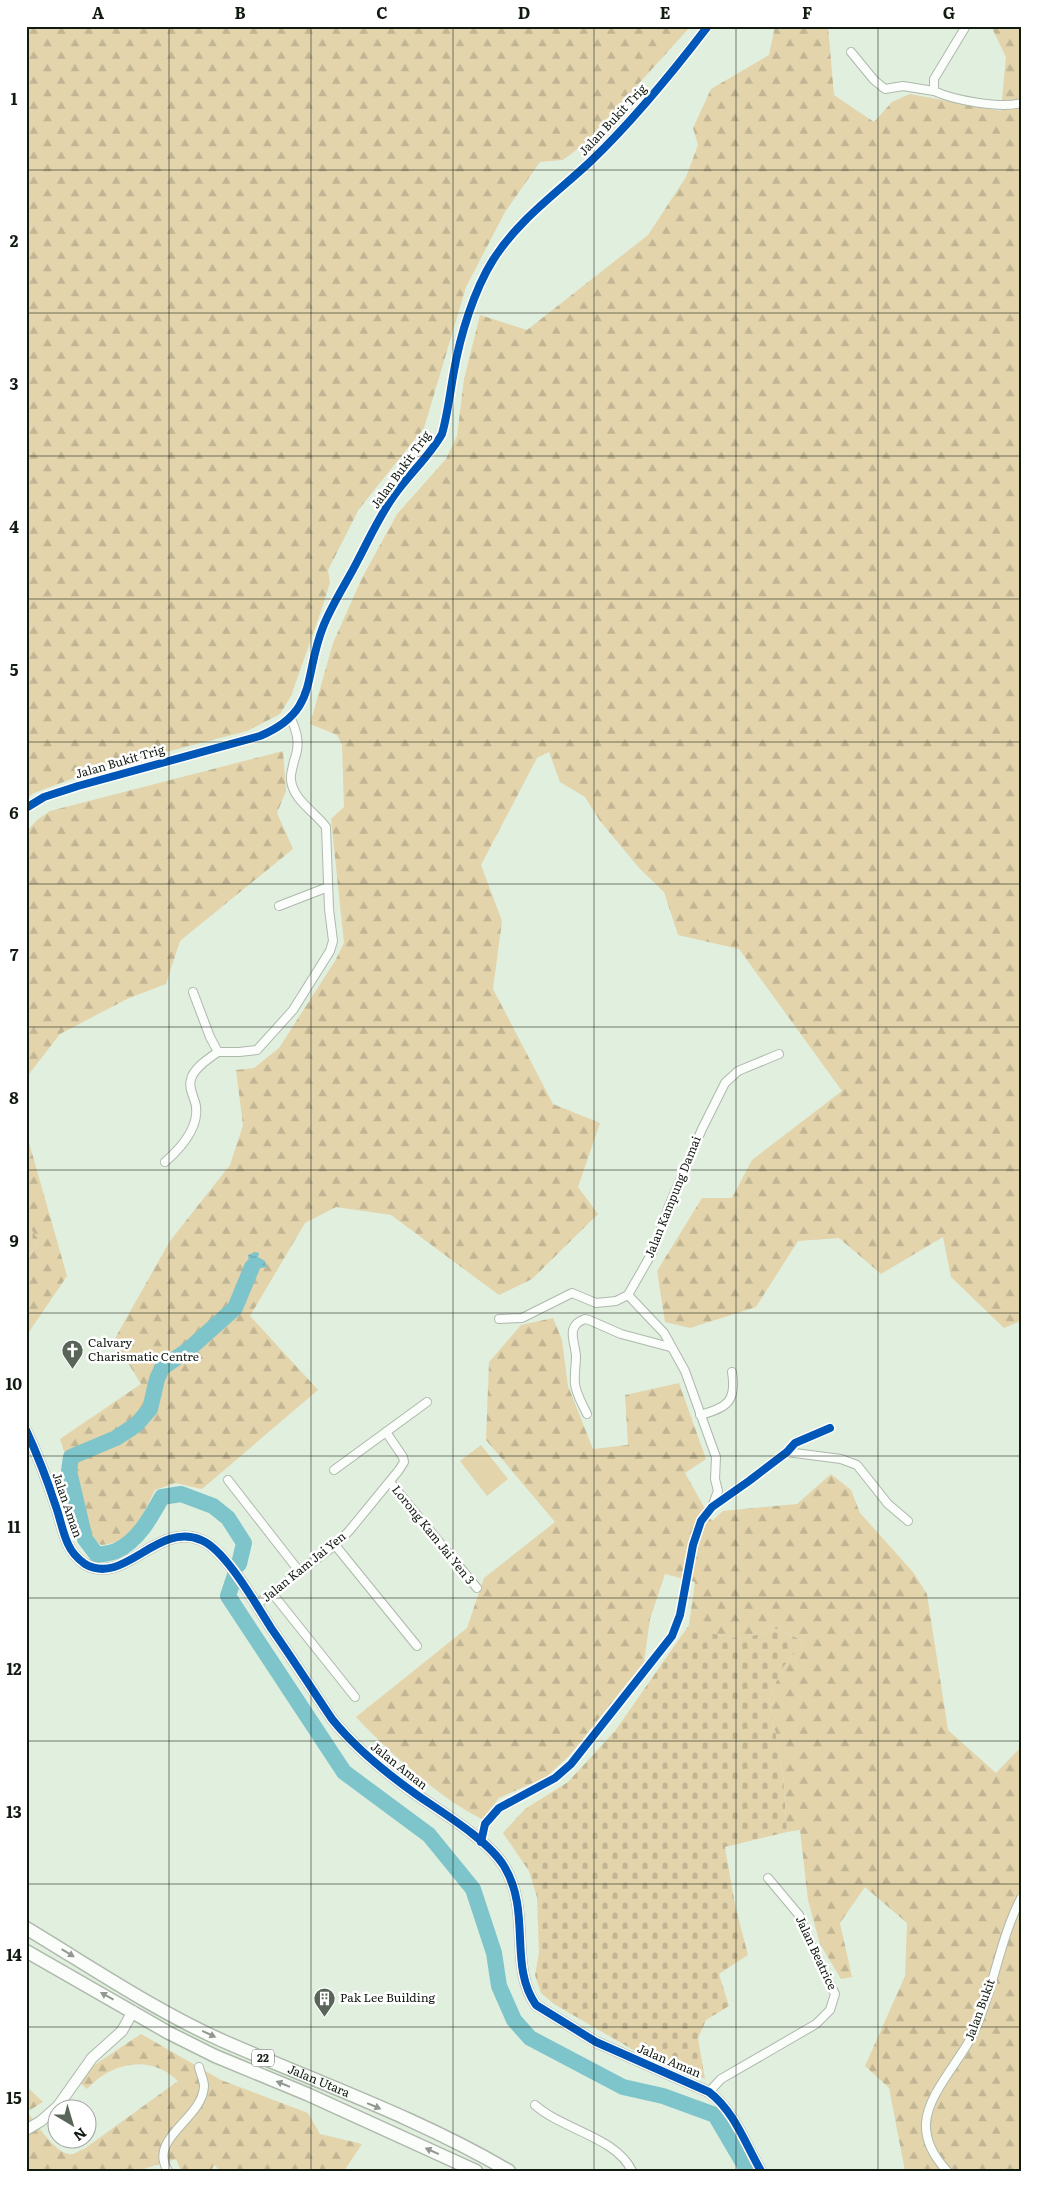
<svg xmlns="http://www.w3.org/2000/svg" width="1047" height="2197" viewBox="0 0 1047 2197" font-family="Literata,serif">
  <defs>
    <pattern id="forest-firs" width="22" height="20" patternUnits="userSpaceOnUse" patternTransform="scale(1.25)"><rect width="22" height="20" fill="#e3d4ac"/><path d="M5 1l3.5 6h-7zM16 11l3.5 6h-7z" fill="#c2b593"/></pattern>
    <pattern id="cemetery-stones" width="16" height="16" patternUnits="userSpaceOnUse" patternTransform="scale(1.25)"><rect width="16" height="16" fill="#e3d4ac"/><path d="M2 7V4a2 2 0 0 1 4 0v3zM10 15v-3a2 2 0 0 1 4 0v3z" fill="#c2b593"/></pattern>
    <pattern id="water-ripples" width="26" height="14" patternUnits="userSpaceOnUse" patternTransform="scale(1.25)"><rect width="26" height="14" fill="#7ec4cb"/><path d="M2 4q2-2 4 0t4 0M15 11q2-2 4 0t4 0" fill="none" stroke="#6ca8ad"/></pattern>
  </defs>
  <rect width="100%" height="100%" fill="#e1efdf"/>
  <!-- green -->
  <polygon fill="#e3d4ac" points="481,1445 508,1479 487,1496 460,1461"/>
  <!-- forest -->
  <g fill="url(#forest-firs)">
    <polygon points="26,26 691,26 583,145 563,160 540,162 505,212 466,287 424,428 359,509 328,570 330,583 321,611 291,696 280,714 247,731 93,771 34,793 26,798"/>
    <path d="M775 26H828L834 95 874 122 892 102 910 94 1001 111 1006 57 991 26H1021V1321L1004 1328 951 1277 943 1237 881 1274 839 1238 798 1241 756 1307 690 1328 665 1322 657 1271 702 1198H732L752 1160 842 1091 739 949 678 935 664 892 640 869 600 821 585 797 560 782 549 752 537 758 481 865 502 921 493 989 553 1104 600 1123 578 1187 598 1214 532 1279 499 1295 391 1215 336 1207 305 1223 250 1316 318 1390 202 1489 175 1483 155 1490C142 1515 133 1543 101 1545L92 1538 60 1439 141 1384 114 1340 170 1241 230 1165 243 1125 236 1070 254 1068 279 1048 335 961 344 943 331 819 344 807 342 745 337 735 310 724 333 643 362 578 397 514 446 459 457 436 464 379 480 315 527 330 648 235 686 177 698 145 693 128 711 89 769 55Z"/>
    <polygon points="283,751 286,791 277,813 293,849 180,941 166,984 129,998 60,1034 26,1078 26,832 37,820 50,811"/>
    <polygon points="26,1132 67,1276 29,1332 26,1332 26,1262 39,1240 26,1223"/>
    <path d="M553 1318 562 1340 568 1386 593 1449 628 1445 625 1395 679 1383 706 1459 685 1473 712 1521 723 1511 797 1504 831 1474 851 1490 860 1513 913 1572 927 1594 948 1730 996 1773 1021 1747V2171H905L889 2088 865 2066 905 1976 907 1923 865 1887 840 1923 852 1977 841 1979 820 1944 808 1900 800 1830 787 1832 783 1775 769 1696 784 1666 804 1641 776 1629 742 1639 710 1633 689 1625 695 1582 665 1574 650 1619 644 1662 569 1756 546 1777 499 1798 482 1819C439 1798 389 1752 356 1717L467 1628 484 1578 555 1522 486 1440 489 1362 521 1325Z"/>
    <path d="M141 2034 221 2080 308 2113 320 2134 362 2144 344 2171H221L214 2165 211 2171H181L176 2159 137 2171H26V2086L43 2102 27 2112C37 2123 56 2157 73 2154 76 2153 80 2150 84 2149L178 2081C150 2054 112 2062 87 2089L78 2081 87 2070Z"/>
  </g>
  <!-- cemetery -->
  <g fill="url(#cemetery-stones)">
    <polygon points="26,1223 39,1240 26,1262"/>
    <polygon points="689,1625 710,1633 742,1639 776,1629 804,1641 784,1666 769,1696 783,1775 787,1832 725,1847 735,1905 748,1955 719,1974 729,2006 706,2020 698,2038 705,2079 635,2051 554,2004 541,1993 535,1975 539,1953 537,1897 529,1871 503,1833 525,1809 568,1782 615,1731"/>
  </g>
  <!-- water -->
  <polygon fill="url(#water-ripples)" points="256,1252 259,1253 258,1257 265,1261 267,1267 255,1269 249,1263 248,1255"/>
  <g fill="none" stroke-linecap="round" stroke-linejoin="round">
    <!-- river -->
    <g stroke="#7ec4cb" stroke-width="16">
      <path d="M239 1564 244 1543 228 1518 213 1506 181 1494 162 1497C151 1517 138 1541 116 1551 111 1553 103 1554 97 1555L85 1539 69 1471 71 1457 116 1438 136 1425 150 1409 157 1379 162 1368 188 1350 235 1308 252 1267"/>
      <polyline points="235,1575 228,1596 344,1772 429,1835 473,1889 494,1953 499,1986 514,2020 530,2038 623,2087 663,2096 715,2115 748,2171"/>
    </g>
    <defs>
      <g id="minor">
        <path d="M966 26 934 79V91C953 100 1001 109 1021 103"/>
        <polyline points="851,52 874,80 885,89 903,86 934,91"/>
        <path d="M26 808 44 797 78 786 260 736C319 711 303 677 323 627 332 604 347 582 358 560 369 539 379 517 393 497 408 475 429 457 442 434 448 413 450 392 454 371 460 336 474 290 493 260 518 220 557 193 591 161 634 120 672 73 708 26"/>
        <polyline points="279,906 328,887"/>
        <path d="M193 992 210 1037 218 1052H239L257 1050 293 1010 330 951 333 941 329 909 326 827C315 812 293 800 291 780 290 774 293 767 294 761 300 745 298 734 291 719"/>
        <path d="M165 1162C181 1148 199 1128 196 1106 194 1096 188 1088 191 1079 194 1068 209 1058 218 1052"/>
        <polyline points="628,1295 664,1333 685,1371 716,1457 715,1479 718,1491 712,1507"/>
        <polyline points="499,1319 522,1318 572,1293 596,1303 616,1301 628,1295 653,1251 669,1206 702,1129 725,1083 738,1071 779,1054"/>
        <path d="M587 1414C583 1405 576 1394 575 1384 574 1375 576 1365 576 1356 575 1341 565 1326 585 1319L589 1320 621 1334 670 1347"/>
        <path d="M700 1415C726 1408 737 1402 732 1372"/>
        <polyline points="787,1452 841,1459 857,1465 888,1504 908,1521"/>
        <polyline points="334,1470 427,1402"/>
        <polyline points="228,1480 299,1571"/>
        <polyline points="390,1482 477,1588"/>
        <polyline points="335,1545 417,1646"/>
        <polyline points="272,1593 355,1697"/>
        <polyline points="256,1605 335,1545 349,1531 399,1470 404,1462 403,1457 386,1432"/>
        <polyline points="481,1842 485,1824 499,1808 555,1778 571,1764 672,1636 680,1615 693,1545 701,1521 712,1507 749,1481 787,1452 795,1443 830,1428"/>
        <polyline points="709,2092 721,2079 816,2024 830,2010 835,1994 813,1949 799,1915 768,1878"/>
        <path d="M535 2105C563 2130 616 2137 632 2171"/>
        <path d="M168 2171C147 2138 203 2119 204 2086 204 2080 200 2073 199 2067"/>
        <path d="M947 2171C934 2157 925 2142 926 2123 928 2093 961 2060 974 2032 994 1989 999 1941 1021 1898"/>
      </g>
      <g id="tertiary">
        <path d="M26 1430C37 1454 47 1479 55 1504 60 1517 62 1531 68 1544 71 1551 78 1559 85 1564 124 1587 157 1521 201 1540 225 1549 257 1606 271 1628 292 1658 312 1689 332 1719 356 1749 386 1773 417 1795 443 1813 488 1840 504 1866 532 1912 508 1965 536 2005L596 2042 709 2092C734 2111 745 2143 761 2171"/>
        <polyline points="26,2130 41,2121 58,2106 92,2058 122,2031 133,2011"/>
      </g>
      <g id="trunk">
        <path id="s1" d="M26 1928C91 1967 154 2010 223 2041 319 2083 419 2118 509 2171"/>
        <polyline points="26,1951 169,2033 215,2056 307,2094 476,2171"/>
      </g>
    </defs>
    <!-- minor casing -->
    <use href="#minor" stroke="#aeb9ac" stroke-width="10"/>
    <!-- tertiary casing -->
    <use href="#tertiary" stroke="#aeb9ac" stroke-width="12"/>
    <!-- trunk casing -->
    <use href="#trunk" stroke="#aeb9ac" stroke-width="15"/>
    <!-- minor -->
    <use href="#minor" stroke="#fafdfa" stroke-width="8"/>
    <!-- tertiary -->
    <use href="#tertiary" stroke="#fafdfa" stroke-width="10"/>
    <!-- trunk -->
    <use href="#trunk" stroke="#fafdfa" stroke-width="12"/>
    <defs>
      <g id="cycleway">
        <path d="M26 808 44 797 78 786 260 736C319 711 303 677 323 627 332 604 347 582 358 560 369 539 379 517 393 497 408 475 429 457 442 434 448 413 450 392 454 371 460 336 474 290 493 260 518 220 557 193 591 161 634 120 672 73 708 26"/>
        <path d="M26 1430C37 1454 47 1479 55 1504 60 1517 62 1531 68 1544 71 1551 78 1559 85 1564 124 1587 157 1521 201 1540 225 1549 257 1606 271 1628 292 1658 312 1689 332 1719 356 1749 386 1773 417 1795 443 1813 488 1840 504 1866 532 1912 508 1965 536 2005L596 2042 709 2092C734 2111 745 2143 761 2171"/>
        <polyline points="481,1842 485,1824 499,1808 555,1778 571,1764 672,1636 680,1615 693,1545 701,1521 712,1507 749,1481 787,1452 795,1443 830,1428"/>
      </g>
    </defs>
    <!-- cycleway casing -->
    <use href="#cycleway" stroke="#fff" stroke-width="11"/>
    <!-- cycleway -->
    <use href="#cycleway" stroke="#0057b8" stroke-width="8"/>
  </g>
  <!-- one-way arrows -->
  <defs><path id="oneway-solid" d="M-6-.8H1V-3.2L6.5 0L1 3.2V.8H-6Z" transform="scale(1.25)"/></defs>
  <g fill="#929791">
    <use href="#oneway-solid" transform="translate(68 1953) rotate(31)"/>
    <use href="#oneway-solid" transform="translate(107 1996) rotate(-151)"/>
    <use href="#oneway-solid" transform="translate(209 2034) rotate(25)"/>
    <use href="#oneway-solid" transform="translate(283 2084) rotate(-158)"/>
    <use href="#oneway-solid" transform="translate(374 2106) rotate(23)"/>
    <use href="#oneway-solid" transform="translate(432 2151) rotate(-156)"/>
  </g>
  <!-- grid -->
  <path fill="none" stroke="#121b11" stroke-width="1" stroke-opacity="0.55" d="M169 26V2171M311 26V2171M453 26V2171M594 26V2171M736 26V2171M878 26V2171M26 170H1021M26 313H1021M26 456H1021M26 599H1021M26 742H1021M26 884H1021M26 1027H1021M26 1170H1021M26 1313H1021M26 1456H1021M26 1598H1021M26 1741H1021M26 1884H1021M26 2027H1021"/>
  <!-- icons -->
  <defs>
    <symbol id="church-pin" viewBox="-11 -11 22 30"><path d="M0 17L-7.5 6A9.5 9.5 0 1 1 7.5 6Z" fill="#5a6559" stroke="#fff"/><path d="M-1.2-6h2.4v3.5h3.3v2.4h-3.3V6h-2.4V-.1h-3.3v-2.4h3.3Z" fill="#fff"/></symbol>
    <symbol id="building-pin" viewBox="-11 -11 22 30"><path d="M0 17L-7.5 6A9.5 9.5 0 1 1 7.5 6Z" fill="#5a6559" stroke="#fff"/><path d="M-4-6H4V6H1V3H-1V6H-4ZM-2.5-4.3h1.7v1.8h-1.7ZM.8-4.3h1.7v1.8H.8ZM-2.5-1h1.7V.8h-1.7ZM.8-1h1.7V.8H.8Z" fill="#fff"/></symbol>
  </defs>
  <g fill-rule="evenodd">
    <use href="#church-pin" x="60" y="1338" width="25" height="34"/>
    <use href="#building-pin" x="312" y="1986" width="25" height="34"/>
  </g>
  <g text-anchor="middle" stroke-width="5" stroke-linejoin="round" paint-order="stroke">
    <!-- shield labels -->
    <rect fill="#fff" stroke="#595f58" stroke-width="1" x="252" y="2049.5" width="22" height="17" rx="4"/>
    <g font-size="11" font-weight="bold" fill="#121b11">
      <text x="263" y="2062">22</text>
    </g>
    <!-- street labels -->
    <g font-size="12" fill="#121b11" stroke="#fff">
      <text transform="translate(613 120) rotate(-47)" y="4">Jalan Bukit Trig</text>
      <text transform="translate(401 470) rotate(-54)" y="4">Jalan Bukit Trig</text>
      <text transform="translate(120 762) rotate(-16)" y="4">Jalan Bukit Trig</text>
      <text transform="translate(673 1197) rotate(-68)" y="4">Jalan Kampung Damai</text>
      <text transform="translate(67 1505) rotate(71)" y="4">Jalan Aman</text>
      <text transform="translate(433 1535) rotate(51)" y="4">Lorong Kam Jai Yen 3</text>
      <text transform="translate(304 1567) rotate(-39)" y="4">Jalan Kam Jai Yen</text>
      <text transform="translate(399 1766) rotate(38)" y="4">Jalan Aman</text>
      <text transform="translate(816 1953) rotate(65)" y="4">Jalan Beatrice</text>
      <text transform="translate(980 2010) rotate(-70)" y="4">Jalan Bukit</text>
      <text transform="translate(669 2061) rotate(23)" y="4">Jalan Aman</text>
      <text dy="4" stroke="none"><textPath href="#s1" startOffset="331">Jalan Utara</textPath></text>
    </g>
    <!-- poi labels -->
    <g font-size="12" fill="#121b11" stroke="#fff" text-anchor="start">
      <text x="88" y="1347">Calvary<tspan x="88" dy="14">Charismatic Centre</tspan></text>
      <text x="340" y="2002">Pak Lee Building</text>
    </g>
  </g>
  <!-- border -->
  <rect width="1047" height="2197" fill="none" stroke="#ffffff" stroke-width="55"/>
  <!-- north arrow -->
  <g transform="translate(72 2124) rotate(142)"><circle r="24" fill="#ffffff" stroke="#a0a4a0"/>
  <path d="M0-4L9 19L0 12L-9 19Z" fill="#5a6559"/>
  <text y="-8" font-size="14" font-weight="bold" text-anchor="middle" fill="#121b11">N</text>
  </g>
  <rect x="28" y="28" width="992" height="2142" fill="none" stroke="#121b11" stroke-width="2"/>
  <g font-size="16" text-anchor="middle" font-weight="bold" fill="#121b11">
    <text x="98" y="19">A</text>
    <text x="240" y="19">B</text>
    <text x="382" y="19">C</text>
    <text x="524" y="19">D</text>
    <text x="665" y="19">E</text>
    <text x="807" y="19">F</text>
    <text x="949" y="19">G</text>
    <text x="14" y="105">1</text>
    <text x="14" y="247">2</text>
    <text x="14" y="390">3</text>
    <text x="14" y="533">4</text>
    <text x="14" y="676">5</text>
    <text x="14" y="819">6</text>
    <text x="14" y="961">7</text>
    <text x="14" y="1104">8</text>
    <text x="14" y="1247">9</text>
    <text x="14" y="1390">10</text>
    <text x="14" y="1533">11</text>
    <text x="14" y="1675">12</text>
    <text x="14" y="1818">13</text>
    <text x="14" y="1961">14</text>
    <text x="14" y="2104">15</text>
  </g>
</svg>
